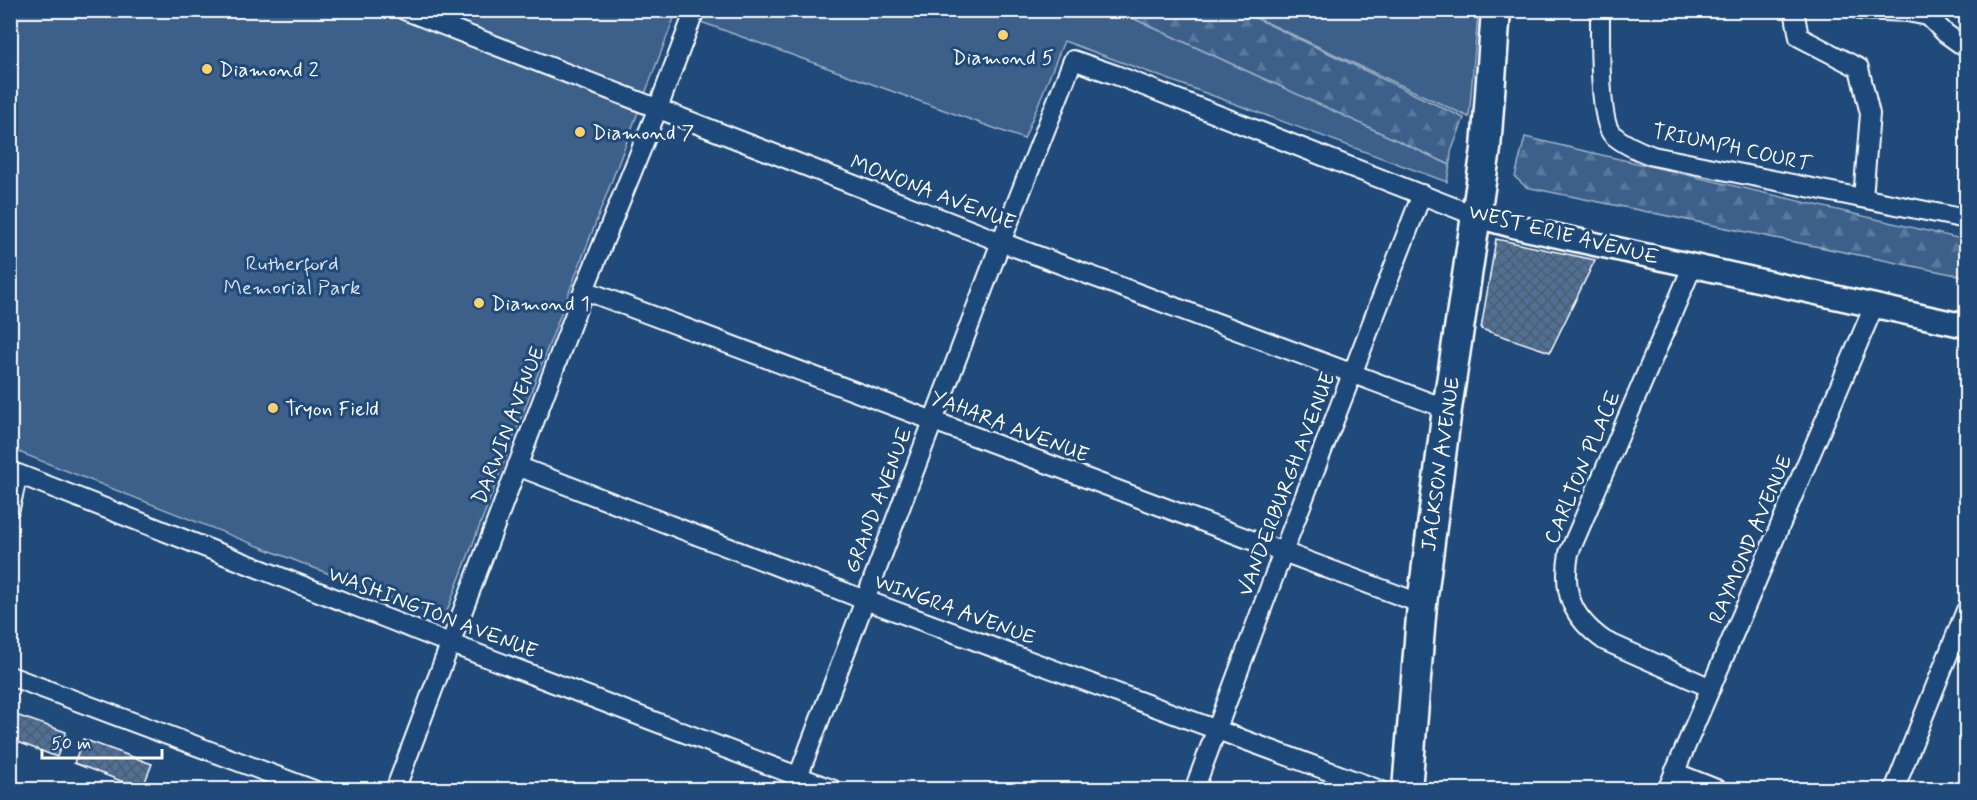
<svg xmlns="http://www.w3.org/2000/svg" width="1977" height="800" viewBox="0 0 1977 800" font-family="Mynerve,sans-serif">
  <defs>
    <pattern id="forest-firs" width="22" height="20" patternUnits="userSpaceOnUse" patternTransform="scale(1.5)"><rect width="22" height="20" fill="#3c618b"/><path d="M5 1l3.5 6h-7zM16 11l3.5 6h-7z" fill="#59799c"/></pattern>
    <pattern id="building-cross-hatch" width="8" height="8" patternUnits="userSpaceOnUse" patternTransform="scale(1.5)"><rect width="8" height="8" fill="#507197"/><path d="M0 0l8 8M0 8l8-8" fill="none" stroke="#4e5b6a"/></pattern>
  </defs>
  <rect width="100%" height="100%" fill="#1f4a7a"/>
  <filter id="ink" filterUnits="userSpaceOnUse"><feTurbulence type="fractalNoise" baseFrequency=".0167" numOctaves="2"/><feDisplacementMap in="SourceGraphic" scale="12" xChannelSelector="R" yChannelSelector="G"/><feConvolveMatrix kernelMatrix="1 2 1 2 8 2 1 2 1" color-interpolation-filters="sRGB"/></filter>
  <g filter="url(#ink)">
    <!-- forest -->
    <g fill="url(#forest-firs)" stroke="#9eb0c5" stroke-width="1.5">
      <polygon points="1117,11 1241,11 1464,118 1451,152 1450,165"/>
      <polygon points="1525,137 1966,240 1966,277 1526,187 1515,177"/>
    </g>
    <!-- green -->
    <g fill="#3c618b" stroke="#9eb0c5" stroke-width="1.5">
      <polygon points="1449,10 1478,14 1469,117 1242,11"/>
      <polygon points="10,11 1117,11 1450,165 1447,182 1064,41 1024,139 676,13 444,619 11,449"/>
    </g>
    <!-- building -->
    <g fill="url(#building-cross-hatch)" stroke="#fff" stroke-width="1.5">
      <polygon points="1496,239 1595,260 1550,352 1481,329"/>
      <polygon points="10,713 66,732 57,757 10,739"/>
      <polygon points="83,739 152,764 142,789 74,763"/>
    </g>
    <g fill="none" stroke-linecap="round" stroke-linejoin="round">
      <defs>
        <g id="minor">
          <polyline points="404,10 1001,242 1447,409"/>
          <path d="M1600 10C1600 33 1599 121 1612 134 1624 145 1639 151 1653 156L1966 219"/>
          <polyline points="1794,10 1799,37 1859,68 1870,114 1863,198"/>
          <polyline points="1860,10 1907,12 1928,16 1934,10"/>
          <polyline points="1928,16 1945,33 1966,48"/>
          <path d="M1693 265 1569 553C1562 593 1572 618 1605 641L1711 688"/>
          <polyline points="584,290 1422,604"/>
          <polyline points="517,466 865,600 1380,790"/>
          <polyline points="10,508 18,474 449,643 834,790"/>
          <polyline points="10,676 314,790"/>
          <polyline points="1674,772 1719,790"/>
          <polyline points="395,790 584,290 658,108 695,10"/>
          <polyline points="793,790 1001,242 1073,60 1116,75 1476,216"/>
          <polyline points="1194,790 1283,552 1422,194"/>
          <polyline points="1667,790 1874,306"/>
          <polyline points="1894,790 1966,610"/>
        </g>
        <polyline id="tertiary" points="1476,216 1513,226 1966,326"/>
        <polyline id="primary" points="1407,790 1422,604 1447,409 1486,149 1496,10"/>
      </defs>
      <!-- minor casing -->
      <use href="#minor" stroke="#fff" stroke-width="22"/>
      <!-- tertiary casing -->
      <use href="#tertiary" stroke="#fff" stroke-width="27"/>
      <!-- primary casing -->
      <use href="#primary" stroke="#fff" stroke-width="33"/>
      <!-- minor -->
      <use href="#minor" stroke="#1f4a7a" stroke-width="18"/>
      <!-- tertiary -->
      <use href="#tertiary" stroke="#1f4a7a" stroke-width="22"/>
      <!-- primary -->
      <use href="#primary" stroke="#1f4a7a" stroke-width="28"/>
    </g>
  </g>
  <!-- markers -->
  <g fill="#ffd166" stroke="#1f4a7a" stroke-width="2">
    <circle cx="1003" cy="35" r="6"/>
    <circle cx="207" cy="69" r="6"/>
    <circle cx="580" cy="132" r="6"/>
    <circle cx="479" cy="303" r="6"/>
    <circle cx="273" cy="408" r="6"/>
  </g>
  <g text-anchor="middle" stroke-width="6" stroke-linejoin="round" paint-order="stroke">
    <!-- poi labels -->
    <g font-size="21" fill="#fff" stroke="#1f4a7a" text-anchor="start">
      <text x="1003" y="64" text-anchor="middle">Diamond 5</text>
      <text x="219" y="76">Diamond 2</text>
      <text x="592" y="139">Diamond 7</text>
      <text x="491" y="310">Diamond 1</text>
      <text x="285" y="415">Tryon Field</text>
    </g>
    <!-- street labels -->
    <g font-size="21" fill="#fff" stroke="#1f4a7a">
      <text transform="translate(1732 147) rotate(12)" y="7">TRIUMPH COURT</text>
      <text transform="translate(933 192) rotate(21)" y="7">MONONA AVENUE</text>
      <text transform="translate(1564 234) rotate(14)" y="7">WEST ERIE AVENUE</text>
      <text transform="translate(508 425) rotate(-69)" y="7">DARWIN AVENUE</text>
      <text transform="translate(1010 426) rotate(21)" y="7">YAHARA AVENUE</text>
      <text transform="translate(1440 464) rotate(-82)" y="7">JACKSON AVENUE</text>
      <text transform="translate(1582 467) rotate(-67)" y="7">CARLTON PLACE</text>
      <text transform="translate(1286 484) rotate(-69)" y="7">VANDERBURGH AVENUE</text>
      <text transform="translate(878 500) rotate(-69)" y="7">GRAND AVENUE</text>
      <text transform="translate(1750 539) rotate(-67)" y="7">RAYMOND AVENUE</text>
      <text transform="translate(955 609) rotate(20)" y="7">WINGRA AVENUE</text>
      <text transform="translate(433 612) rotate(21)" y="7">WASHINGTON AVENUE</text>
    </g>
    <!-- park labels -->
    <g font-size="21" fill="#d8dfe8" stroke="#1f4a7a">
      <text x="292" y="270">Rutherford<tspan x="292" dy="24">Memorial Park</tspan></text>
    </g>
  </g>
  <!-- margin -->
  <rect width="1977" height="800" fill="none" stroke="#1f4a7a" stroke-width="36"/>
  <rect x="18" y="18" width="1941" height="764" fill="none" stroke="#fff" stroke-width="2" filter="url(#ink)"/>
  <!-- scale -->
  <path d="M42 749v9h120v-9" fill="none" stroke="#ffffff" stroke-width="3"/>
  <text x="51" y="749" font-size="18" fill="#ffffff" stroke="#1f4a7a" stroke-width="4.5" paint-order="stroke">50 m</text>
</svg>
